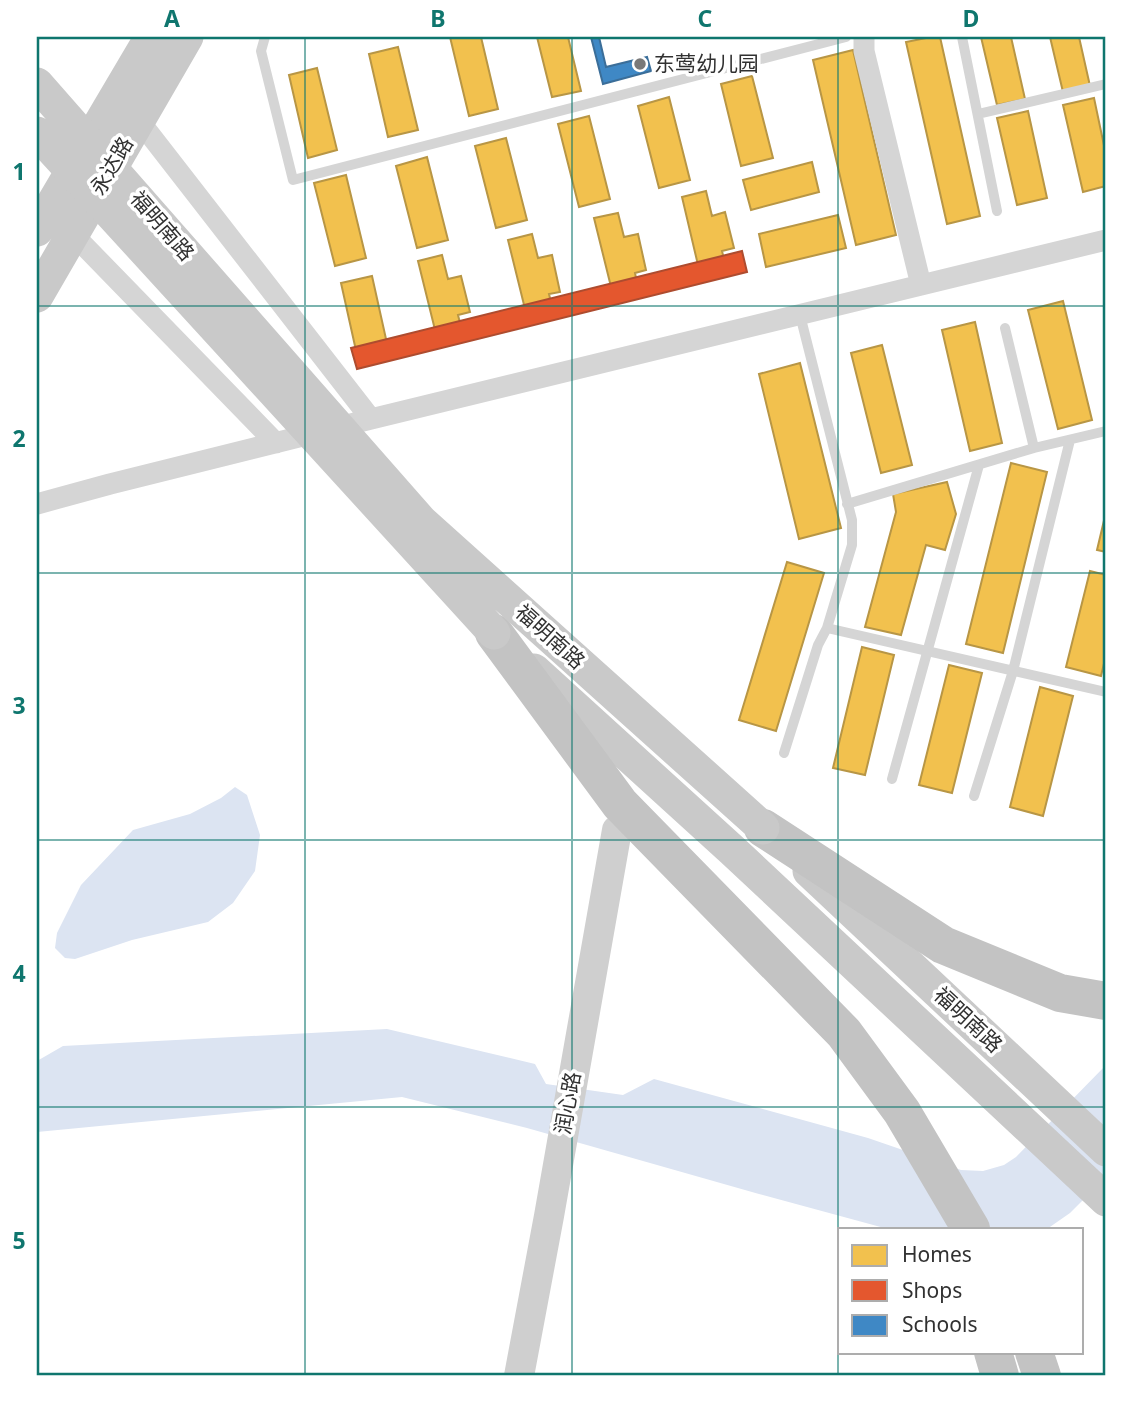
<svg xmlns="http://www.w3.org/2000/svg" width="1143" height="1413" viewBox="0 0 1143 1413" font-family="'Noto Sans','Noto Sans SC',sans-serif">
	<style>
		.water { fill: #dce4f2 }
		.homes { fill: #f2c14e; stroke: #b89645; stroke-width: 2 }
		.shops { fill: #e4572e; stroke: #ae4c2f; stroke-width: 2 }
		.schools { fill: #3f88c5; stroke: #3b6e99; stroke-width: 2 }
		.lines { fill: none; stroke-linecap: round; stroke-linejoin: round }
		.lane { stroke: #d5d5d5; stroke-width: 10 }
		.street { stroke: #d5d5d5; stroke-width: 21 }
		.secondary { stroke: #cfcfcf; stroke-width: 30 }
		.primary { stroke: #c9c9c9; stroke-width: 33 }
		.highway { stroke: #c3c3c3; stroke-width: 38 }
		.primary-bridge { stroke: #c9c9c9; stroke-width: 33 }
		.grid { fill: none; stroke: #0f766e; stroke-width: 2; stroke-opacity: 0.55 }
		.poi-dot { fill: #797979; stroke: #fff; stroke-width: 2.5 }
		.labels { text-anchor: middle; stroke-width: 7; stroke-linejoin: round; paint-order: stroke }
		.poi-label { font-size: 21px; fill: #313131; stroke: #fff; text-anchor: start }
		.street-label { font-size: 21px; fill: #313131; stroke: #fff }
		.neatline { fill: none; stroke: #0f766e; stroke-width: 2.5 }
		.grid-label { font-size: 23px; text-anchor: middle; font-weight: bold; fill: #0f766e }
	</style>
	<rect width="100%" height="100%" fill="#fff"/>
	<path class="water" d="M235,787l12,8 13,40 -5,36 -22,32 -25,19 -76,18 -57,19 -10,-1 -10,-10 2,-15 24,-48 52,-55 57,-16 31,-16z
		M387,1029l148,35 11,20 77,11 31,-16 214,59 93,32 22,1 21,-6 12,-8 90,-92v112l-36,36 -23,16h-159l-129,-35 -232,-66 -125,-31 -365,35v-71l26,-15z"/>
	<path class="homes" d="M450,37h31l17,72 -29,7z
		M537,37h31l13,54 -29,6z
		M931,37h9l40,179 -33,8 -41,-182z
		M981,37h30l14,62 -28,6z
		M1050,37h29l11,49 -27,6z
		M398,47l20,83 -30,7 -19,-83z
		M853,50l43,185 -40,10 -43,-185z
		M317,68l20,82 -29,8 -19,-83z
		M752,76l21,82 -32,8 -20,-82z
		M669,97l21,83 -31,8 -21,-82z
		M1094,98l12,57v31l-23,6 -20,-87z
		M1028,111l19,87 -30,7 -20,-87z
		M589,116l21,83 -31,8 -21,-83z
		M506,138l21,82 -31,8 -21,-82z
		M427,157l21,83 -31,8 -21,-82z
		M812,162l7,30 -68,18 -8,-30z
		M346,175l20,83 -31,8 -21,-83z
		M706,191l6,25 13,-4 9,36 -12,3 6,25 -26,6 -20,-85z
		M618,213l6,24 14,-3 8,36 -11,3 5,24 -25,6 -21,-85z
		M838,215l8,33 -80,19 -7,-33z
		M532,234l6,24 14,-3 8,37 -11,2 6,25 -26,6 -21,-85z
		M442,255l6,24 13,-3 9,36 -12,3 6,24 -25,7 -21,-85z
		M372,276l18,81 -31,7 -18,-81z
		M1063,301l29,119 -34,9 -30,-119z
		M975,322l27,121 -32,8 -28,-121z
		M882,345l30,120 -31,8 -30,-120z
		M800,363l41,165 -42,11 -40,-165z
		M1011,463l36,9 -44,181 -37,-9z
		M947,482l9,32 -11,36 -19,-5 -25,90 -36,-8 31,-115 -3,-18z
		M1106,512v40l-9,-2z
		M787,562l37,11 -48,158 -37,-11z
		M1090,571l16,4v80l-5,21 -35,-9z
		M862,647l32,8 -29,120 -32,-7z
		M949,665l33,8 -30,120 -33,-8z
		M1040,687l33,9 -30,120 -33,-9z"/>
	<path class="shops" d="M742,251l5,21 -390,97 -6,-21z"/>
	<path class="schools" d="M591,37h8l7,30 41,-10 4,14 -48,13z"/>
	<g class="lines">
		<path class="lane" d="M265,37l-4,14 32,129 553,-143
			M962,37l35,174
			M978,114l128,-30
			M1005,328l29,120
			M847,504l187,-56 72,-17
			M827,628l279,64
			M784,753l34,-108 9,-17 25,-83v-25l-52,-205
			M892,779l87,-314
			M974,796l39,-125 57,-231"/>
		<path class="street" d="M864,37v14l57,234
			M134,114l237,305
			M65,226l211,217
			M37,504l73,-20 261,-65 735,-179"/>
		<path class="secondary" d="M519,1376l30,-160 68,-386"/>
		<path class="primary" d="M37,230l114,-193
			M37,296l150,-259
			M534,670l198,180 374,350
			M809,871l297,279"/>
		<path class="highway" d="M494,633l126,171 224,229 58,79 69,117
			M763,828l180,117 117,48 46,8
			M993,1352l7,24
			M1034,1352l8,24"/>
		<path class="primary-bridge" d="M37,84l384,437 342,307
			M37,133l457,500"/>
	</g>
	<path class="grid" d="M305,37v1339M572,37v1339M838,37v1339M37,306h1069M37,573h1069M37,840h1069M37,1107h1069"/>
	<circle class="poi-dot" cx="640" cy="64" r="7"/>
	<g class="labels">
		<g class="poi-label">
			<text x="654" y="71">东莺幼儿园</text>
		</g>
		<g class="street-label">
			<text transform="translate(112 166) rotate(-60)" y="7">永达路</text>
			<text transform="translate(162 226) rotate(49)" y="7">福明南路</text>
			<text transform="translate(550 637) rotate(42)" y="7">福明南路</text>
			<text transform="translate(968 1020) rotate(43)" y="7">福明南路</text>
			<text transform="translate(568 1103) rotate(-80)" y="7">润心路</text>
		</g>
	</g>
	<rect width="1143" height="1413" fill="none" stroke="#ffffff" stroke-width="77"/>
	<rect x="838" y="1228" width="245" height="126" fill="#ffffff" stroke="#adadad" stroke-width="2"/>
	<rect x="852" y="1245" width="35" height="21" fill="#f2c14e" stroke="#adadad" stroke-width="2"/>
	<text x="902" y="1262" font-size="21" fill="#313131">Homes</text>
	<rect x="852" y="1280" width="35" height="21" fill="#e4572e" stroke="#adadad" stroke-width="2"/>
	<text x="902" y="1298" font-size="21" fill="#313131">Shops</text>
	<rect x="852" y="1315" width="35" height="21" fill="#3f88c5" stroke="#adadad" stroke-width="2"/>
	<text x="902" y="1332" font-size="21" fill="#313131">Schools</text>
	<rect x="38" y="38" width="1066" height="1336" class="neatline"/>
	<g class="grid-label">
		<text x="172" y="27">A</text>
		<text x="438" y="27">B</text>
		<text x="705" y="27">C</text>
		<text x="971" y="27">D</text>
		<text x="19" y="180">1</text>
		<text x="19" y="447">2</text>
		<text x="19" y="714">3</text>
		<text x="19" y="982">4</text>
		<text x="19" y="1249">5</text>
	</g>
</svg>
